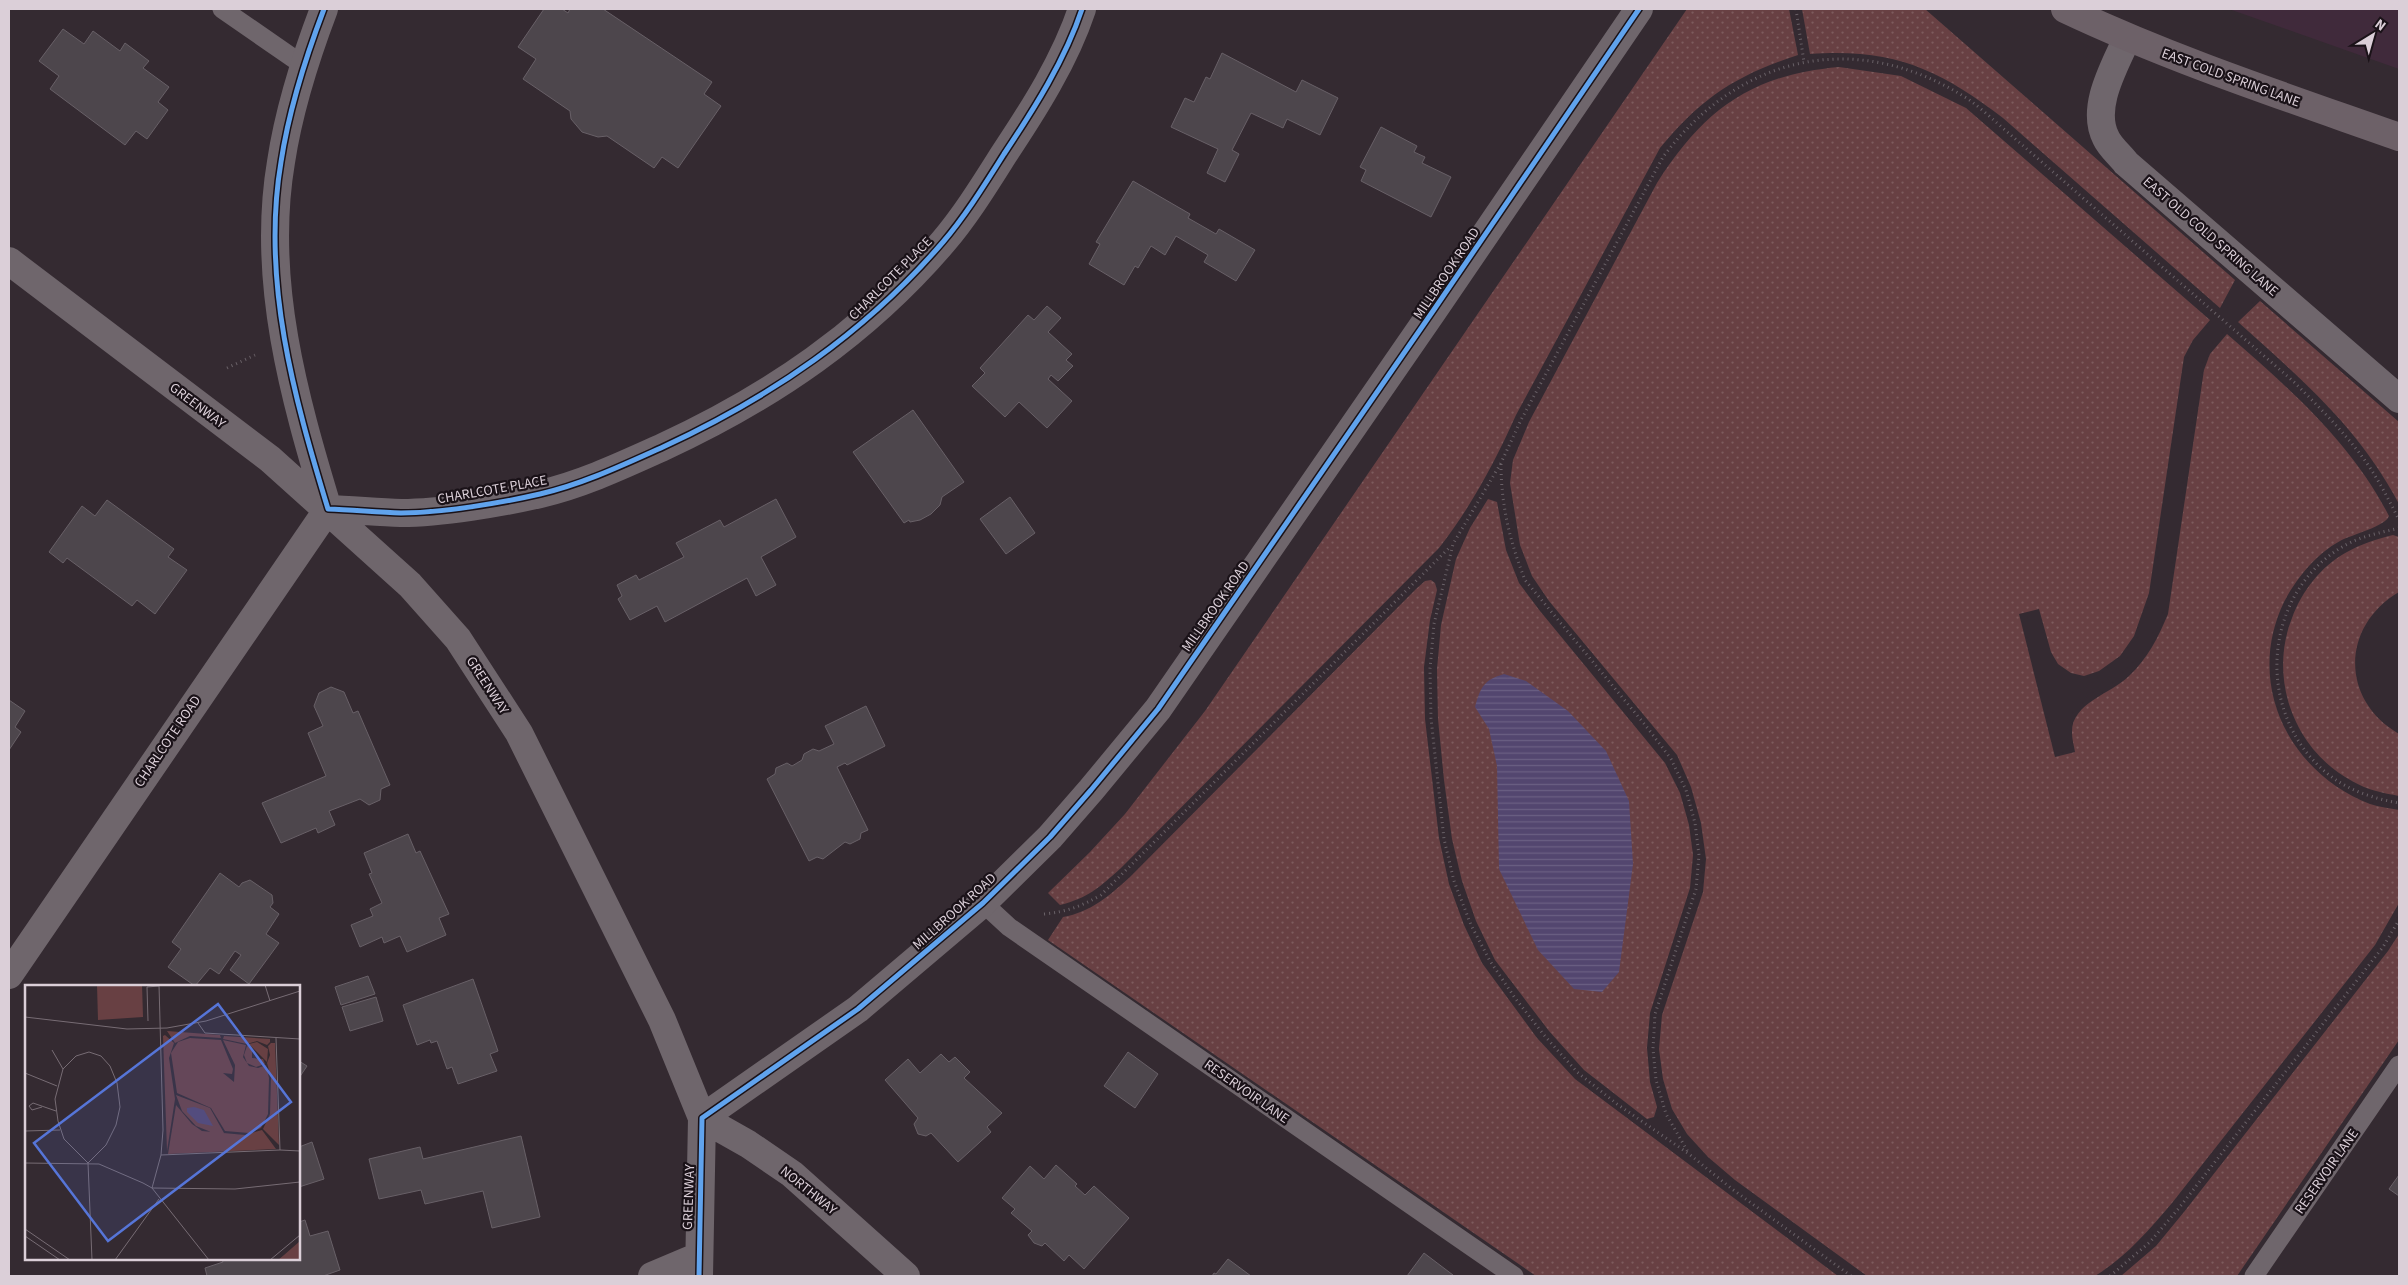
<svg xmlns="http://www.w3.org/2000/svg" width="2408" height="1285" viewBox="0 0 2408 1285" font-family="'Source Sans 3',sans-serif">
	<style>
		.built { fill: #402a3b }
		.grass { fill: url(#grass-dots) }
		.water { fill: url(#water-rules) }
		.building { fill: #4d464c; stroke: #686067 }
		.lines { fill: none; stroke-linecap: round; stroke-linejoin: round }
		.path { stroke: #696167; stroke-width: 3; stroke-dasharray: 1 4; stroke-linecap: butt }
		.lane { stroke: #6f666c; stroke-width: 19 }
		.street { stroke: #6f666c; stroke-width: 28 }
		.primary { stroke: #6d6168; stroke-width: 28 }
		.cycleway-casing { stroke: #1a1218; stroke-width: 8 }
		.cycleway { stroke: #60a3ed; stroke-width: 5 }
		.labels { text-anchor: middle; stroke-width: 4.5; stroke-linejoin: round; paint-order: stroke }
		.street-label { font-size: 14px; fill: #dbcfd8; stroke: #1a1218 }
		.inset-road { fill: none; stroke: #776c74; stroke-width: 1 }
		.view { fill: #5675d8; fill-opacity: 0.15; stroke: #5675d8; stroke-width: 2.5 }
		.inset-edge { fill: none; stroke: #dbcfd8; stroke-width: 2.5 }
	</style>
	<defs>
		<pattern id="grass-dots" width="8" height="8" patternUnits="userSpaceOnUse" patternTransform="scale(1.25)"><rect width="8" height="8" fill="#684043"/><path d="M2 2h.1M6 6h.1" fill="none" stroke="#7d5b5d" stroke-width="1.8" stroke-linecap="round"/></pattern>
		<pattern id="water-rules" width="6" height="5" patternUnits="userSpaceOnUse" patternTransform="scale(1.25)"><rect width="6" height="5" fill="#53466f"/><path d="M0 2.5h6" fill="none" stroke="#6b6083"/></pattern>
	</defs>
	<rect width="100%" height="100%" fill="#342a31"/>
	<path class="built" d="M2229,9h170v60z"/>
	<path class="grass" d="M1687,9h102l9,46c-62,20 -97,43 -138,93l-144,267c-21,47 -45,92 -77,133l-318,320c-21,19 -33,30 -61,37l-12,-12 42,-41 35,-38 80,-103z
		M1802,9h123l310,271 -15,28 -217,-190c-64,-49 -110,-70 -193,-64z
		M1839,67l62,9 65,32 244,212 -17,20 -9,17 -35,236 -15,43 -14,20 -21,15 -15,5 -13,-3 -13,-9 -7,-12 -12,-43 -20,5 36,143 20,-5c-1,-6 -3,-13 -3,-19 -1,-30 39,-39 57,-57 19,-18 29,-38 39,-62l36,-244 6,-16 17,-20c62,54 124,108 162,182 -3,10 -38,19 -49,25 -24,13 -44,38 -56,61 -39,81 4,170 86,202 9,3 20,4 29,6v93l-24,42 -203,258c-24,28 -46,54 -77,73h-228l-132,-96 -27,-23 -21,-23 -15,-25 -9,-30 -4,-30 3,-34 41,-123 3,-33 -5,-36 -10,-36 -14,-32 -128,-154 -17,-25 -12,-31 -10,-62 3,-23 16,-38 128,-239c47,-73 93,-108 182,-116z
		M2260,301l139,121v82c-40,-77 -98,-125 -161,-182z
		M1488,499l9,3 9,48 13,33 21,28 125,152 15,30 9,32 4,30 -3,33 -40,125 -3,35 3,34 7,25 -3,10 -7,2 -63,-49 -35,-39 -54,-71 -19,-39 -14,-40 -10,-42 -8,-59 -6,-61 -1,-50 4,-44 15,-66 14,-31z
		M2393,535l6,2v55c-58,34 -59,108 0,142v62c-16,-3 -32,-6 -47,-15 -58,-31 -84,-102 -60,-163 10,-27 29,-52 55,-66 14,-8 30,-13 46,-17z
		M1431,580l4,3 2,7 -7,30 -6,47 1,52 14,119 10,46 15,41 18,38 55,75 38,41 263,197h-302l-488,-336 15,-23c28,-5 46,-21 67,-40l286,-288 9,-8z
		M2399,934v106l-162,236h-116l35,-30 28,-34 204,-261z"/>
	<path class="water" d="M1504,674l22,7 42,30 38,40 23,50 4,63 -14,108 -17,20 -28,-3 -36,-39 -39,-81 -2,-103 -8,-37 -14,-22c6,-21 9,-27 29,-33z"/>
	<path class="building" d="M544,9h18l6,4 2,-4h33l109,73 -8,12 17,12 -43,62 -16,-11 -8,11 -47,-32 -9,1 -16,-5 -11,-13 -1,-8 -47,-32 13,-20 -18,-12z
		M63,29l21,15 9,-13 27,20 5,-8 24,18 -6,7 26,19 -11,15 10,8 -21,29 -11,-8 -11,14 -75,-56 9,-13 -20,-15z
		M1222,53l74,39 6,-12 36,18 -18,37 -33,-16 -4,9 -32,-15 -19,37 7,4 -14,28 -18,-9 11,-24 -47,-22 14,-29 9,4 12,-25 4,2z
		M1381,127l36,19 -3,6 11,5 -3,6 29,14 -20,40 -70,-36 5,-11 -6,-3z
		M1133,181l57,33 -2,4 28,16 3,-5 36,21 -19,31 -32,-19 4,-7 -32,-19 -11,19 -14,-9 -13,22 -3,-2 -11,19 -35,-21 11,-20 -4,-2z
		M1047,306l14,12 -13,14 24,22 -6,6 7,6 -15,15 -7,-6 -3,4 24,22 -25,27 -28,-26 -14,15 -33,-31 13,-13 -5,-5 48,-53 6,5z
		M913,410l51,72 -22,15 -2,8 -9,9 -11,6 -10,2 -1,-2 -5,3 -51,-71z
		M1010,497l25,36 -29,21 -26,-35z
		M776,499l20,38 -35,20 15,28 -20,11 -9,-18 -82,44 -8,-16 -27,14 -12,-21 4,-3 -5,-11 19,-10 3,5 45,-23 -8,-14 44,-23 4,7z
		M107,500l67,49 -6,8 19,13 -32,44 -18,-14 -5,6 -65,-48 -4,5 -14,-11 33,-46 13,10z
		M331,687l13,5 9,21 5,-2 32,74 -9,4 -1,11 -11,5 -9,-6 -31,12 6,14 -17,8 -2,-5 -35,15 -19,-40 64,-27 -18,-43 15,-7 -9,-20 5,-13z
		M9,700l16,11 -10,16 6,5 -12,18z
		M866,706l19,40 -38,19 -2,-2 -8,4 31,63 -7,3 -1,6 -10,5 -5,-2 -22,17 -6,-2 -8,4 -42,-82 8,-5 1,-6 11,-5 5,3 10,-6 2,-6 9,-5 6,2 15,-7 -9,-18z
		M408,834l8,19 4,-2 29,63 -10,4 7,17 -39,17 -7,-16 -16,7 -2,-6 -22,10 -9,-22 22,-9 -3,-7 12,-6 -13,-29 3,-1 -8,-20z
		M220,873l19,14 3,-4 8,-3 22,15 1,8 -3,4 9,7 -13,20 13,9 -30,41 -19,-14 11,-15 -6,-4 -16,23 -9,-6 -15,18 -27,-19 13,-18 -9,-7z
		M368,976l7,18 -34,11 -6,-18z
		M473,979l25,72 -8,3 7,17 -39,13 -6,-17 -5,2 -10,-28 -6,2 -1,-3 -13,5 -14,-40z
		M376,997l7,24 -33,10 -8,-24z
		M1128,1052l30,22 -23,34 -31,-22z
		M941,1054l8,8 6,-5 15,15 -6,6 38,35 -15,14 4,5 -33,30 -27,-29 -5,3 -8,-2 -4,-10 4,-6 -33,-38 23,-21 12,14z
		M299,1061l8,5 -8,12z
		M521,1136l19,81 -48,11 -9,-37 -58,13 -4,-14 -42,9 -10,-40 51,-12 3,12z
		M312,1142l12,37 -25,8v-40z
		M1056,1165l21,19 -2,2 10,9 9,-9 35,32 -45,51 -15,-14 -5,6 -19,-18 -3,3 -8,-3 -6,-8 4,-4 -21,-18 4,-4 -13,-11 28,-32 14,13z
		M2399,1175v21l-10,-7z
		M305,1220l5,16 18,-5 12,39 -17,6h-116l-2,-8 18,-6 -1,-3h77v-37z
		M1424,1253l29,22 -1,1h-45z
		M1228,1259l23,17h-39l2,-3 2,1z"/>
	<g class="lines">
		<path class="path" d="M1796,9l8,53
			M227,368l28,-13
			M1501,464c0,41 9,78 24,116l121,146 25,33 15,31 9,33 4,32 -3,34 -41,125 -2,35 3,31 10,34 22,38
			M2399,528c-19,5 -39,8 -57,19 -78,47 -87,160 -21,221 22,21 50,30 78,35
			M1044,914c22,-2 38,-8 57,-19l350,-349
			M1851,1276l-119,-87 -43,-35 -72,-50 -40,-32 -33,-37 -29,-37 -25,-37 -19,-36 -17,-44 -10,-42 -13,-121 -1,-49 4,-45 19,-80 48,-81 20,-43 142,-263c77,-103 194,-129 305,-58 10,7 20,16 29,24l297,259c22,22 44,44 63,68 17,21 30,46 42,70
			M2110,1276l40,-34 29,-34 204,-261 16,-27"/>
		<path class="lane" d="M222,9l81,56
			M983,903l26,24 505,349
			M2254,1276l145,-211"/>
		<path class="street" d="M324,9c-19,50 -35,100 -43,153 -20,118 13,235 47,347 24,1 49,3 73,4 40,0 100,-10 139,-19 43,-10 83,-29 123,-47 108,-50 202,-114 280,-205 23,-27 42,-58 61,-88 30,-45 61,-94 78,-145
			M2127,38c-12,28 -37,69 -21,100 4,9 14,17 20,25l273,236
			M9,261l261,198 140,126 48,54 61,94 143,287 40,98 -3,158
			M9,975l319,-466
			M702,1118l156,-109 125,-106 67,-66 41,-47 67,-81 275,-398 206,-302
			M702,1118l46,26 44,30 114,102
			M652,1276l45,-19"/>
		<path class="primary" d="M2065,9c108,51 221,88 334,128"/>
		<defs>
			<path id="cycleway" d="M324,9c-19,50 -35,100 -43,153 -20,118 13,235 47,347 24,1 49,3 73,4 40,0 100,-10 139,-19 43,-10 83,-29 123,-47 108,-50 202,-114 280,-205 23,-27 42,-58 61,-88 30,-45 61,-94 78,-145
				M699,1276l3,-158 156,-109 125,-106 67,-66 41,-47 67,-81 275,-398 206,-302"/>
		</defs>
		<use href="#cycleway" class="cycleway-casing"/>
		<use href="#cycleway" class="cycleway"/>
	</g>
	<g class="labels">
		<g class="street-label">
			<text transform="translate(2231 77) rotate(20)" y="5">EAST COLD SPRING LANE</text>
			<text transform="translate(2211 236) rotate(41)" y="5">EAST OLD COLD SPRING LANE</text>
			<text transform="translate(1446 273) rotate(-56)" y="5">MILLBROOK ROAD</text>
			<text transform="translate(890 278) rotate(-45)" y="5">CHARLCOTE PLACE</text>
			<text transform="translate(198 405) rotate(37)" y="5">GREENWAY</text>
			<text transform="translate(492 489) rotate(-10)" y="5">CHARLCOTE PLACE</text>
			<text transform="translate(1215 606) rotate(-55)" y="5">MILLBROOK ROAD</text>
			<text transform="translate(488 685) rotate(57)" y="5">GREENWAY</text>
			<text transform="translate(167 741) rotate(-56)" y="5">CHARLCOTE ROAD</text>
			<text transform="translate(954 911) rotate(-42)" y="5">MILLBROOK ROAD</text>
			<text transform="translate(1247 1091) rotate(35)" y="5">RESERVOIR LANE</text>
			<text transform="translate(2326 1171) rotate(-55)" y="5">RESERVOIR LANE</text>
			<text transform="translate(809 1190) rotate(39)" y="5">NORTHWAY</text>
			<text transform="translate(688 1197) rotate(-88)" y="5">GREENWAY</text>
		</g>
	</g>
	<g transform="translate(25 985)">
		<rect width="275" height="275" fill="#342a31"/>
		<path d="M142,46l53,4 1,3 -31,-2 -15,7zM140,50l9,8 -5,15 6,41 -8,52 -4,-115zM199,51l46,3v3l-3,3 -10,-4 -10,3 -24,-5zM165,53l31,2 12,29 -1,5 -9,-1 11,9 1,-17 -12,-25 23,5 -3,12 6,9 9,2 8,-3 3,13 -1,36 -7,14 -12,5 -24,-2 -14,-23 -34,-15 -6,-40 7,-11zM232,57l11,7 -1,13 -18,-18zM246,58h4l4,102 -16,-16 7,-15 1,-36 -4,-15 3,-8 -2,-9zM222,61l5,2v10l11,1 2,5 -9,3 -9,-4 -3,-8zM151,110l34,13 14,25 -13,-1 -15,-6 -14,-15zM151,120l16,19 10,7 43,4 17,-5 14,19 -108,5z" fill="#684043"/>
		<path d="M275,256v19h-22l6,-5z" fill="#684043"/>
		<path d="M72,0h45l1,32 -45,3z" fill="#684043"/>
		<path d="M169,122l10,3 9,16 -15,-3 -11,-11v-4z" fill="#53466f"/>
		<path class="inset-road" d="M240,0l5,16M0,32l102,12 40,-1 39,-7 94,-30M123,36l-1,-34 12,-1M173,38l7,10 95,6M27,65l11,19M64,67l12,4 9,10 7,17 3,24 -4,18 -10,20 -18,18 -24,-24 -6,-18 -3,-22 8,-30 13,-13zM0,88l32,13M17,122l-10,3 -3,-4 4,-3 23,8M0,146l35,-1M255,165l20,1M136,170l119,-5 -4,-112M0,178l74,1 44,19 9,5 57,72M63,178l4,97M127,203l9,-33 2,-25 -4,-145M127,203l83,1 65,-7M0,244l45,31M0,251l35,24M90,275l44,-61M245,275l30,-25"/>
		<path class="view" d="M193,19l73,98 -183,139 -74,-98z"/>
		<rect width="275" height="275" class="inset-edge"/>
	</g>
	<rect width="2408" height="1285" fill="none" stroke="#dbcfd8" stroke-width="20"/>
	<g transform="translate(2373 35) rotate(37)" stroke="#1a1218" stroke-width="4" paint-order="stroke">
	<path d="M0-4L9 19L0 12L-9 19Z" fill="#dbcfd8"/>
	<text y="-8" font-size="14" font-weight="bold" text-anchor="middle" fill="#dbcfd8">N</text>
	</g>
</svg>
